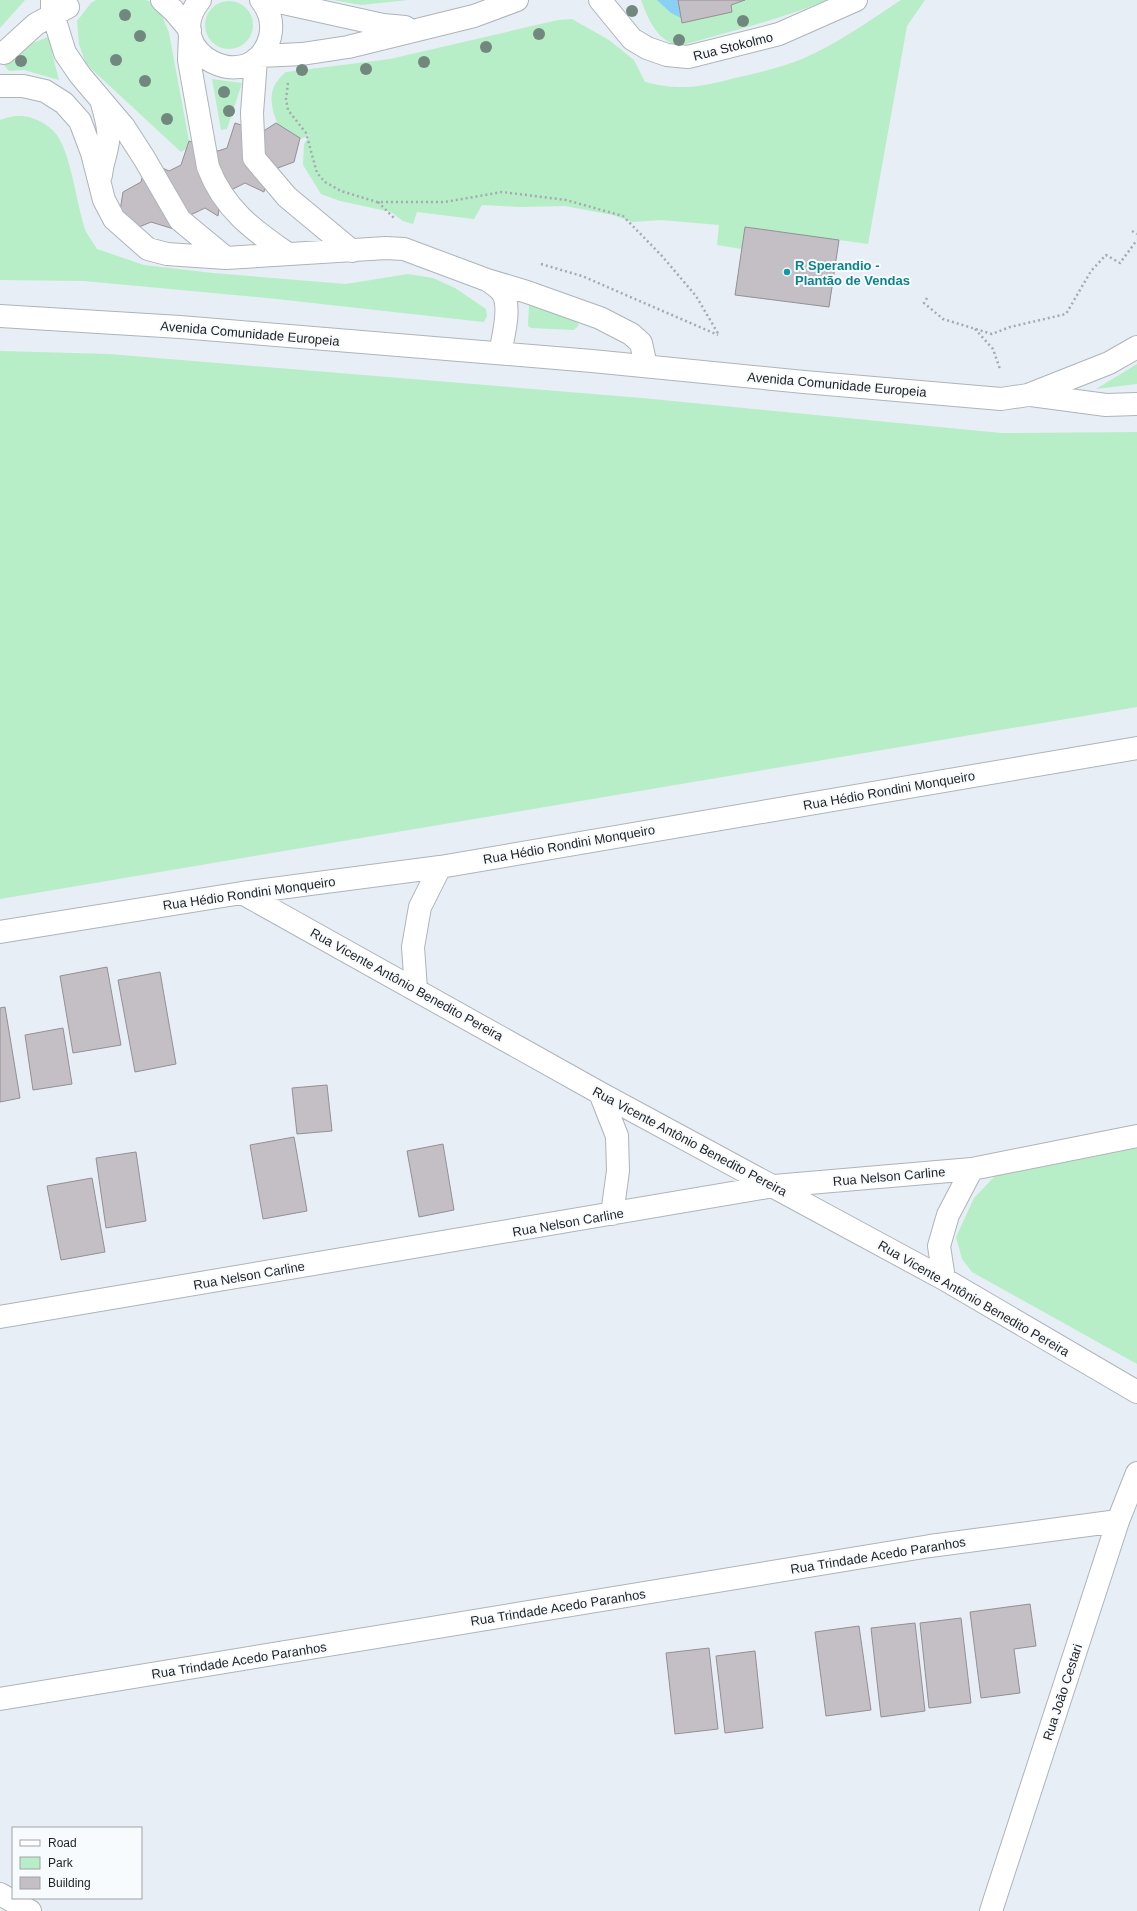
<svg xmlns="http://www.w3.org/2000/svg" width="1137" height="1911" viewBox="0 0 1137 1911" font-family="Helvetica,sans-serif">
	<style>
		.green { fill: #b7eec7 }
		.water { fill: #89d0f4 }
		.building { fill: #c4bec5; stroke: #958f96 }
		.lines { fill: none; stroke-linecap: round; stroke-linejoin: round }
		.minor-casing { stroke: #adb4ba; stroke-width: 24 }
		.tertiary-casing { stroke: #adb4ba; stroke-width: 24 }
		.path { stroke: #a4aaaf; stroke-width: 2.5; stroke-dasharray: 2 3; stroke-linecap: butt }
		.minor { stroke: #fff; stroke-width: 22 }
		.tertiary { stroke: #fff; stroke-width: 22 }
		.tree { fill: #72887f }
		.culture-dot { fill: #0f9aa8; stroke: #f8fbfe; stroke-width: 1.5 }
		.labels { text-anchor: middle; stroke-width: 4; stroke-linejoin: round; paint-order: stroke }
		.street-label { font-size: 13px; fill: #1e2023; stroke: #f8fbfe }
		.culture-label { font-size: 13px; font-weight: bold; fill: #0d838f; stroke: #f8fbfe; text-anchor: start }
	</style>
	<rect width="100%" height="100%" fill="#e7eef5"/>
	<path class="green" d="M0,0h25l-25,28z
		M96,0h50l5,2 11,13 7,18 20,108 -3,8 -5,3 -95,-88 -7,-20 -2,-23 14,-18z
		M333,0h75l-47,5z
		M641,0h187c-47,19 -96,31 -145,45 -24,1 -35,-26 -42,-45z
		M901,0h24l-18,26 -39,218 -123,-17 -3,22 -25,-4 2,-20 -58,-5 -29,2 -19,-7 -48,-9 -45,1 -38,-2 -8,14 -57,-7 -4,12 -10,-3 -12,-9 -51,-11 -19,-7 -18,-29 1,-21 6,-9 -224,97 11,17 47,16 69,8 133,11 62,-10 25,4 22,10 31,21 1,7 -3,6 -207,-23 -193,-18 -84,-1v-160c6,-2 12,-4 18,-4 13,-1 31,8 38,18 15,18 21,74 30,98l201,-88c-11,-24 -28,-51 -1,-72l104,-13 168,-39 14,-1 37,21 25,20 11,22c35,9 56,5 90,-4 22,-5 45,-10 67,-19 35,-15 67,-38 99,-59z
		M205 25a24 24 0 1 1 48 0a24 24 0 1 1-48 0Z
		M52,35v18l7,27 -35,-10 -15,1 -5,-6 20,-18z
		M212,79l30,4 -15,46 -6,1z
		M534,304l40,15 5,6 -5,5 -43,-2 -3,-2 1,-21z
		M0,351l109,3 533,44 359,35 136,-1v275l-1137,192z
		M1137,364v20l-41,5z
		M1137,1148v216l-165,-92 -10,-13 -6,-22 18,-39 21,-22z"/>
	<path class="water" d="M657,0h21l3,18 -10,-5z"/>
	<path class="building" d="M678,0h67l-14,5 1,7 -50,11z
		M235,123l27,9 14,-9 24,15 -6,24 -27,10 -3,20 -19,-9 -24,12 -3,21 -13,-8 -25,12 -3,10 -26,-8 -12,5 -20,-10 4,-25 18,-10 6,-21 22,10 12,-6 8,-24 29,10 9,-3z
		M745,227l94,13 -10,67 -94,-12z
		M107,967l14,78 -48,8 -13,-77z
		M160,972l16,92 -41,8 -17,-92z
		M5,1007l15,91 -20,4v-94z
		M63,1028l9,56 -39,6 -8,-55z
		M327,1085l5,46 -35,3 -5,-46z
		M294,1137l13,74 -44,8 -13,-74z
		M443,1144l11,66 -35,7 -12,-66z
		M136,1152l10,69 -40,7 -10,-70z
		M92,1178l13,74 -44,8 -14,-74z
		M1030,1604l6,42 -22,3 6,44 -39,5 -11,-86z
		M961,1618l10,85 -42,5 -9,-85z
		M915,1623l10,88 -44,6 -10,-89z
		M859,1626l12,84 -45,6 -11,-84z
		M709,1648l9,81 -43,5 -9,-81z
		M755,1651l8,77 -38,5 -9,-77z"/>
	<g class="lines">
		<defs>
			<path id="minor" d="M52,0v11l13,42 15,22 44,52 20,31 36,62 46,38
				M162,0l11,10 17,20
				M200,0c-43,53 53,100 70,37 3,-13 0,-26 -9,-37
				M270,0l113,25 22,2
				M600,0l32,39 15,9 20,7 21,2 91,-23 77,-34
				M190,34l-1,26 19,107c16,42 45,63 80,87
				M4,53l32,-29 32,-17
				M260,56l42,-2 46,-7 126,-31 43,-16
				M256,59l-4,54 2,45 33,39 65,54
				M0,86h23l22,5 19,12 16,18 12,32 12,47 10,19 34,30 19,5 59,4 160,-10 18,1 83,31 40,12 73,26 31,16 10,9 5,23
				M101,175c1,-12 6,-23 7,-34 2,-13 -3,-26 -6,-38
				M487,280c5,3 11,7 15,12 10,14 1,45 -2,61
				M242,893l358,200 344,186 193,113
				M0,932l242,-39 198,-26 697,-119
				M416,989l-3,-42 7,-40 20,-40
				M600,1093l17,43 1,35 -6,43
				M944,1279l-5,-33 9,-31 24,-46
				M0,1317l774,-131 198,-17 165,-33
				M0,1699l930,-153 188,-25
				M0,1894l30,17
				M991,1911l127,-390 19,-48"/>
			<path id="tertiary" d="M0,316l180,11 412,34 212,21 197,17 27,-4 81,-32 28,-16
				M1031,395l75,10 31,-1"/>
		</defs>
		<use href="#minor" class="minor-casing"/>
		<use href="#tertiary" class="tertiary-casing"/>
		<path class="path" d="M288,83l-2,16 2,11 18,23 11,40 8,9 16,9 36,11h68l57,-10 64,8 57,16 39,40 34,40 23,39
			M378,202l16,16
			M1132,231l5,3
			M541,264l41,12 136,59
			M927,298l-3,5 19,16 49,15 18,-7 56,-13 25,-43 15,-16 14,8 17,-23
			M975,329l18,20 7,20"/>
		<use href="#minor" class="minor"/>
		<use href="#tertiary" class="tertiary"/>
	</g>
	<g class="tree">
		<circle cx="632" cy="11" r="6"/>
		<circle cx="125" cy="15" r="6"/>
		<circle cx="743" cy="21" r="6"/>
		<circle cx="539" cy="34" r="6"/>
		<circle cx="140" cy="36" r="6"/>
		<circle cx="679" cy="40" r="6"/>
		<circle cx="486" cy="47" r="6"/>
		<circle cx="116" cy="60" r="6"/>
		<circle cx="21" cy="61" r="6"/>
		<circle cx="424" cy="62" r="6"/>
		<circle cx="366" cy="69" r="6"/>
		<circle cx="302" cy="70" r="6"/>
		<circle cx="145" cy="81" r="6"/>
		<circle cx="224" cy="92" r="6"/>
		<circle cx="229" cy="111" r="6"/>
		<circle cx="167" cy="119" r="6"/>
	</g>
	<circle class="culture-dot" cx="787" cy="272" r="4"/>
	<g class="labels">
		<g class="street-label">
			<text transform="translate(733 46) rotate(-14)" y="5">Rua Stokolmo</text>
			<text transform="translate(250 333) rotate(5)" y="5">Avenida Comunidade Europeia</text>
			<text transform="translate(837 384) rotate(5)" y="5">Avenida Comunidade Europeia</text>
			<text transform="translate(889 790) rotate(-10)" y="5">Rua Hédio Rondini Monqueiro</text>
			<text transform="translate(569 844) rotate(-10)" y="5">Rua Hédio Rondini Monqueiro</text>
			<text transform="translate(249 893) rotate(-8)" y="5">Rua Hédio Rondini Monqueiro</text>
			<text transform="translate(407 984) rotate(29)" y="5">Rua Vicente Antônio Benedito Pereira</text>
			<text transform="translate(690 1141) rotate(28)" y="5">Rua Vicente Antônio Benedito Pereira</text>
			<text transform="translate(889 1176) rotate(-5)" y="5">Rua Nelson Carline</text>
			<text transform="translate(568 1222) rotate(-10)" y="5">Rua Nelson Carline</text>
			<text transform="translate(249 1275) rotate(-10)" y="5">Rua Nelson Carline</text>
			<text transform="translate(974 1298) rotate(30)" y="5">Rua Vicente Antônio Benedito Pereira</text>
			<text transform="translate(878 1555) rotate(-9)" y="5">Rua Trindade Acedo Paranhos</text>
			<text transform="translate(558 1607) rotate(-9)" y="5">Rua Trindade Acedo Paranhos</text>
			<text transform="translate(239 1660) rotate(-9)" y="5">Rua Trindade Acedo Paranhos</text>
			<text transform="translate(1062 1692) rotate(-72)" y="5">Rua João Cestari</text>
		</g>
		<g class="culture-label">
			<text x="795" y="270">R Sperandio -<tspan x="795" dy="15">Plantão de Vendas</tspan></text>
		</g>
	</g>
	<rect x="12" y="1827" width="130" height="72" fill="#f8fbfe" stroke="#a1a3a6"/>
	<rect x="20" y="1840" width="20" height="6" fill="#ffffff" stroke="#a1a3a6"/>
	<text x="48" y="1847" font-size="12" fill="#1e2023">Road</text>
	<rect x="20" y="1857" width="20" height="12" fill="#b7eec7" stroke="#a1a3a6"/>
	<text x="48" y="1867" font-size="12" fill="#1e2023">Park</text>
	<rect x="20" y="1877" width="20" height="12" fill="#c4bec5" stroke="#a1a3a6"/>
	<text x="48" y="1887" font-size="12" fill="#1e2023">Building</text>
</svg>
